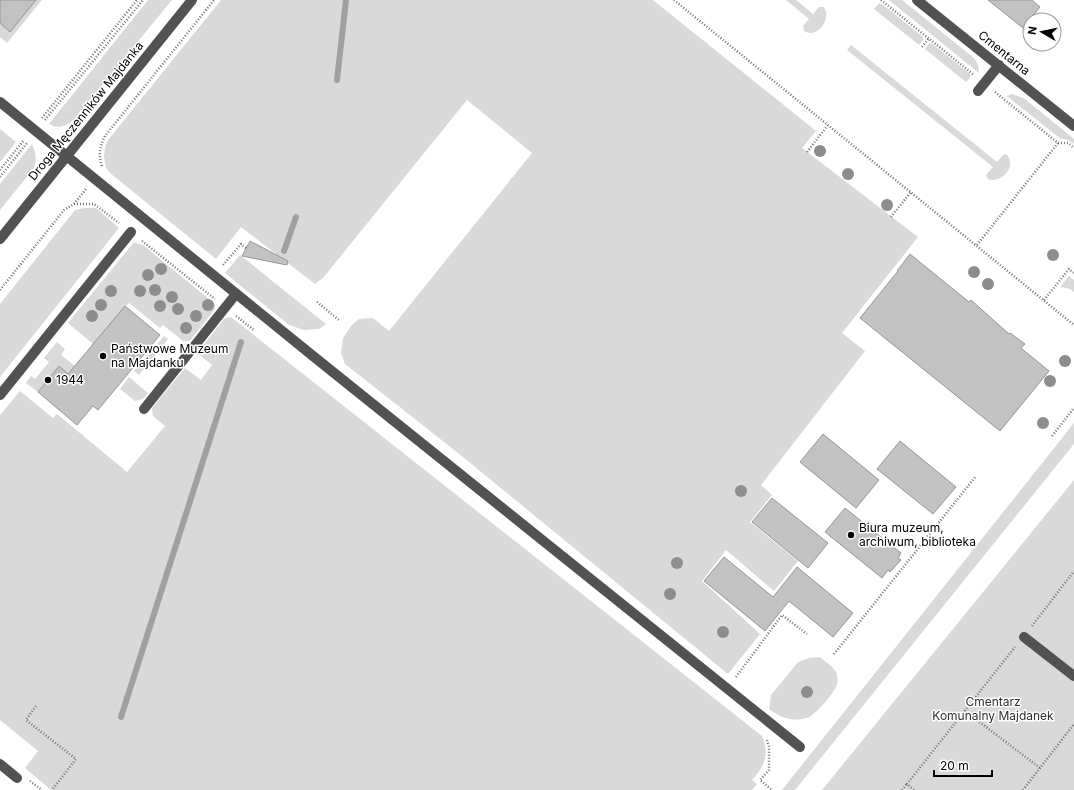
<svg xmlns="http://www.w3.org/2000/svg" width="1074" height="790" viewBox="0 0 1074 790" font-family="Inter,sans-serif">
	<style>
		.green { fill: #d9d9d9 }
		.lines { fill: none; stroke-linecap: round; stroke-linejoin: round }
		.stream { stroke: #a0a0a0; stroke-width: 6 }
		.building { fill: #c2c2c2; stroke: #969696 }
		.path { stroke: #747474; stroke-width: 2.5; stroke-dasharray: 1 2; stroke-linecap: butt }
		.minor { stroke: #525252; stroke-width: 10 }
		.tree { fill: #8d8d8d }
		.poi-dot { fill: #000; stroke: #fff; stroke-width: 1.5 }
		.labels { text-anchor: middle; stroke-width: 3; stroke-linejoin: round; paint-order: stroke }
		.street-label { font-size: 12px; fill: #000; stroke: #fff }
		.poi-label { font-size: 12px; fill: #000; stroke: #fff; text-anchor: start }
		.park-label { font-size: 12px; fill: #303030; stroke: #fff }
	</style>
	<rect width="100%" height="100%" fill="#fff"/>
	<path class="green" d="M0,0h42l-35,43 -7,-6z
		M148,0h24l-97,118c-8,8 -16,12 -26,6z
		M221,0h432l163,131 -14,17 116,89 -76,96 23,18 -104,134 11,10 -22,27 48,39 -24,30 -48,-41 -24,31 58,53 -32,40 -270,-221 -113,-89 -4,-11 2,-15 8,-12 8,-7 14,-1 16,13 143,-178 -65,-53 -144,178 -8,6 -74,-57 -25,32 -106,-86 -4,-5 -2,-12 1,-9 3,-7z
		M786,0h10l17,14 6,-7h5c8,13 -7,32 -20,24l-1,-5 6,-7z
		M889,0h13l72,58 4,6 1,9z
		M879,3l3,1 41,33v3l-4,5 -45,-36z
		M931,43l39,31v4l-4,4 -41,-33 4,-5z
		M851,45l146,117 7,-8 3,1c10,12 -6,29 -19,24l-2,-4 7,-8 -146,-117z
		M1012,94l13,5 49,40v5l-8,-5h-5l-54,-43z
		M0,129l16,13 -16,20z
		M32,144c4,9 5,15 2,24l-34,42v-26z
		M85,208h11l23,20 -119,149v-73l75,-94z
		M134,242l9,3 72,59v5l-25,32h-7l-20,-16 -3,3 -31,-25 -36,41 -25,-21z
		M240,255l86,69 -7,5 -15,1 -15,-5 -64,-52z
		M1069,276l5,4v12l-4,-3 -10,-2z
		M231,317l531,419c8,19 3,29 -10,44l5,4 -5,6h-701l-26,-22 13,-17 -38,-31v-305l20,-24 33,27 4,-4 70,58 38,-46 -12,-10 -1,-8 33,-40 16,12 11,-15 -15,-12 28,-35z
		M164,336l4,3 -29,36 -5,-4z
		M57,342l8,7 -4,6 14,11 -7,8 -9,-7 -21,25 -12,-9 5,-7 4,3 14,-17 -5,-4z
		M129,377l19,16 -5,6 -8,2 -15,-12z
		M1074,423v21l-279,346h-13z
		M1074,480v310h-252z
		M820,657c4,4 13,9 16,15 2,4 2,10 0,15 -3,7 -20,27 -27,30 -14,6 -29,1 -40,-8l2,-14 27,-33 11,-4z"/>
	<g class="lines">
		<path class="stream" d="M337,80l9,-80
			M284,251l12,-34
			M121,717l120,-375"/>
	</g>
	<path class="building" d="M0,0h36l-26,32 -10,-9z
		M988,0h44l8,7 -17,21z
		M250,241l38,20 -1,4 -45,-9z
		M910,254l59,48 2,-2 38,34 1,-1 15,11 -4,4 28,23 -49,60 -140,-113 38,-47h-1z
		M125,306l35,29 -62,75 -5,-4 -16,19 -39,-33 21,-26 9,8z
		M823,434l56,46 -23,28 -56,-46z
		M900,441l56,46 -23,27 -56,-45z
		M772,498l56,45 -20,25 -56,-46z
		M845,508l56,45 -3,5 3,2 -11,12 -2,-2 -6,8 -57,-46z
		M724,557l49,40 24,-30 56,46 -20,24 -44,-36 -24,30 -61,-50z"/>
	<g class="lines">
		<path class="path" d="M674,0l400,325
			M881,0l93,75
			M922,47l7,-9
			M995,92l63,51h10l6,5
			M42,118l95,-118
			M45,120l98,-120
			M807,152l21,-27
			M102,166c-4,-12 -2,-19 3,-30l109,-136
			M0,170l24,-30
			M0,177l27,-34
			M74,204h20l25,19
			M891,217l20,-25
			M142,241l73,58
			M977,245l81,-102
			M223,265l18,-21 5,4
			M0,290l64,-80 10,-6 12,-15
			M1044,300l25,-31 5,4
			M317,302l23,19
			M236,316l18,14
			M1052,436l22,-28
			M1032,626l42,-55
			M834,654l142,-178
			M736,677l46,-62 25,19
			M36,706l-10,14 50,39 -24,31
			M965,711l75,57
			M767,740l2,7v23l-9,10 12,10
			M30,781l12,9
			M902,790l5,-6
			M914,790l-7,-6 108,-137
			M1023,790l51,-66"/>
		<path class="minor" d="M917,0l157,126
			M978,91l21,-26
			M0,102l313,254 487,391
			M0,239l192,-239
			M0,395l131,-163
			M144,409l92,-115
			M1024,637l50,39
			M0,764l17,14"/>
	</g>
	<g class="tree">
		<circle cx="820" cy="151" r="6"/>
		<circle cx="848" cy="174" r="6"/>
		<circle cx="887" cy="205" r="6"/>
		<circle cx="1053" cy="255" r="6"/>
		<circle cx="161" cy="269" r="6"/>
		<circle cx="974" cy="272" r="6"/>
		<circle cx="148" cy="275" r="6"/>
		<circle cx="988" cy="284" r="6"/>
		<circle cx="155" cy="290" r="6"/>
		<circle cx="111" cy="291" r="6"/>
		<circle cx="140" cy="291" r="6"/>
		<circle cx="172" cy="297" r="6"/>
		<circle cx="101" cy="305" r="6"/>
		<circle cx="208" cy="305" r="6"/>
		<circle cx="160" cy="306" r="6"/>
		<circle cx="178" cy="309" r="6"/>
		<circle cx="92" cy="316" r="6"/>
		<circle cx="196" cy="316" r="6"/>
		<circle cx="186" cy="328" r="6"/>
		<circle cx="1065" cy="361" r="6"/>
		<circle cx="1050" cy="381" r="6"/>
		<circle cx="1043" cy="423" r="6"/>
		<circle cx="741" cy="491" r="6"/>
		<circle cx="677" cy="563" r="6"/>
		<circle cx="670" cy="594" r="6"/>
		<circle cx="723" cy="632" r="6"/>
		<circle cx="807" cy="692" r="6"/>
	</g>
	<g class="poi-dot">
		<circle cx="103" cy="356" r="4"/>
		<circle cx="48" cy="380" r="4"/>
		<circle cx="851" cy="535" r="4"/>
	</g>
	<g class="labels">
		<g class="street-label">
			<text transform="translate(1004 53) rotate(39)" y="4">Cmentarna</text>
			<text transform="translate(86 111) rotate(-51)" y="4">Droga Męczenników Majdanka</text>
		</g>
		<g class="poi-label">
			<text x="111" y="353">Państwowe Muzeum<tspan x="111" dy="14">na Majdanku</tspan></text>
			<text x="56" y="384">1944</text>
			<text x="859" y="532">Biura muzeum,<tspan x="859" dy="14">archiwum, biblioteka</tspan></text>
		</g>
		<g class="park-label">
			<text x="993" y="706">Cmentarz<tspan x="993" dy="14">Komunalny Majdanek</tspan></text>
		</g>
	</g>
	<g transform="translate(1042 32) rotate(279)"><circle r="19" fill="#ffffff" stroke="#999999"/>
	<path d="M0-3L7 15L0 10L-7 15Z" fill="#000000"/>
	<text y="-6" font-size="11" font-weight="bold" text-anchor="middle" fill="#000000">N</text>
	</g>
	<path d="M934 770v6h58v-6" fill="none" stroke="#000000" stroke-width="2"/>
	<text x="940" y="770" font-size="12" fill="#000000" stroke="#ffffff" stroke-width="3" paint-order="stroke">20 m</text>
</svg>
